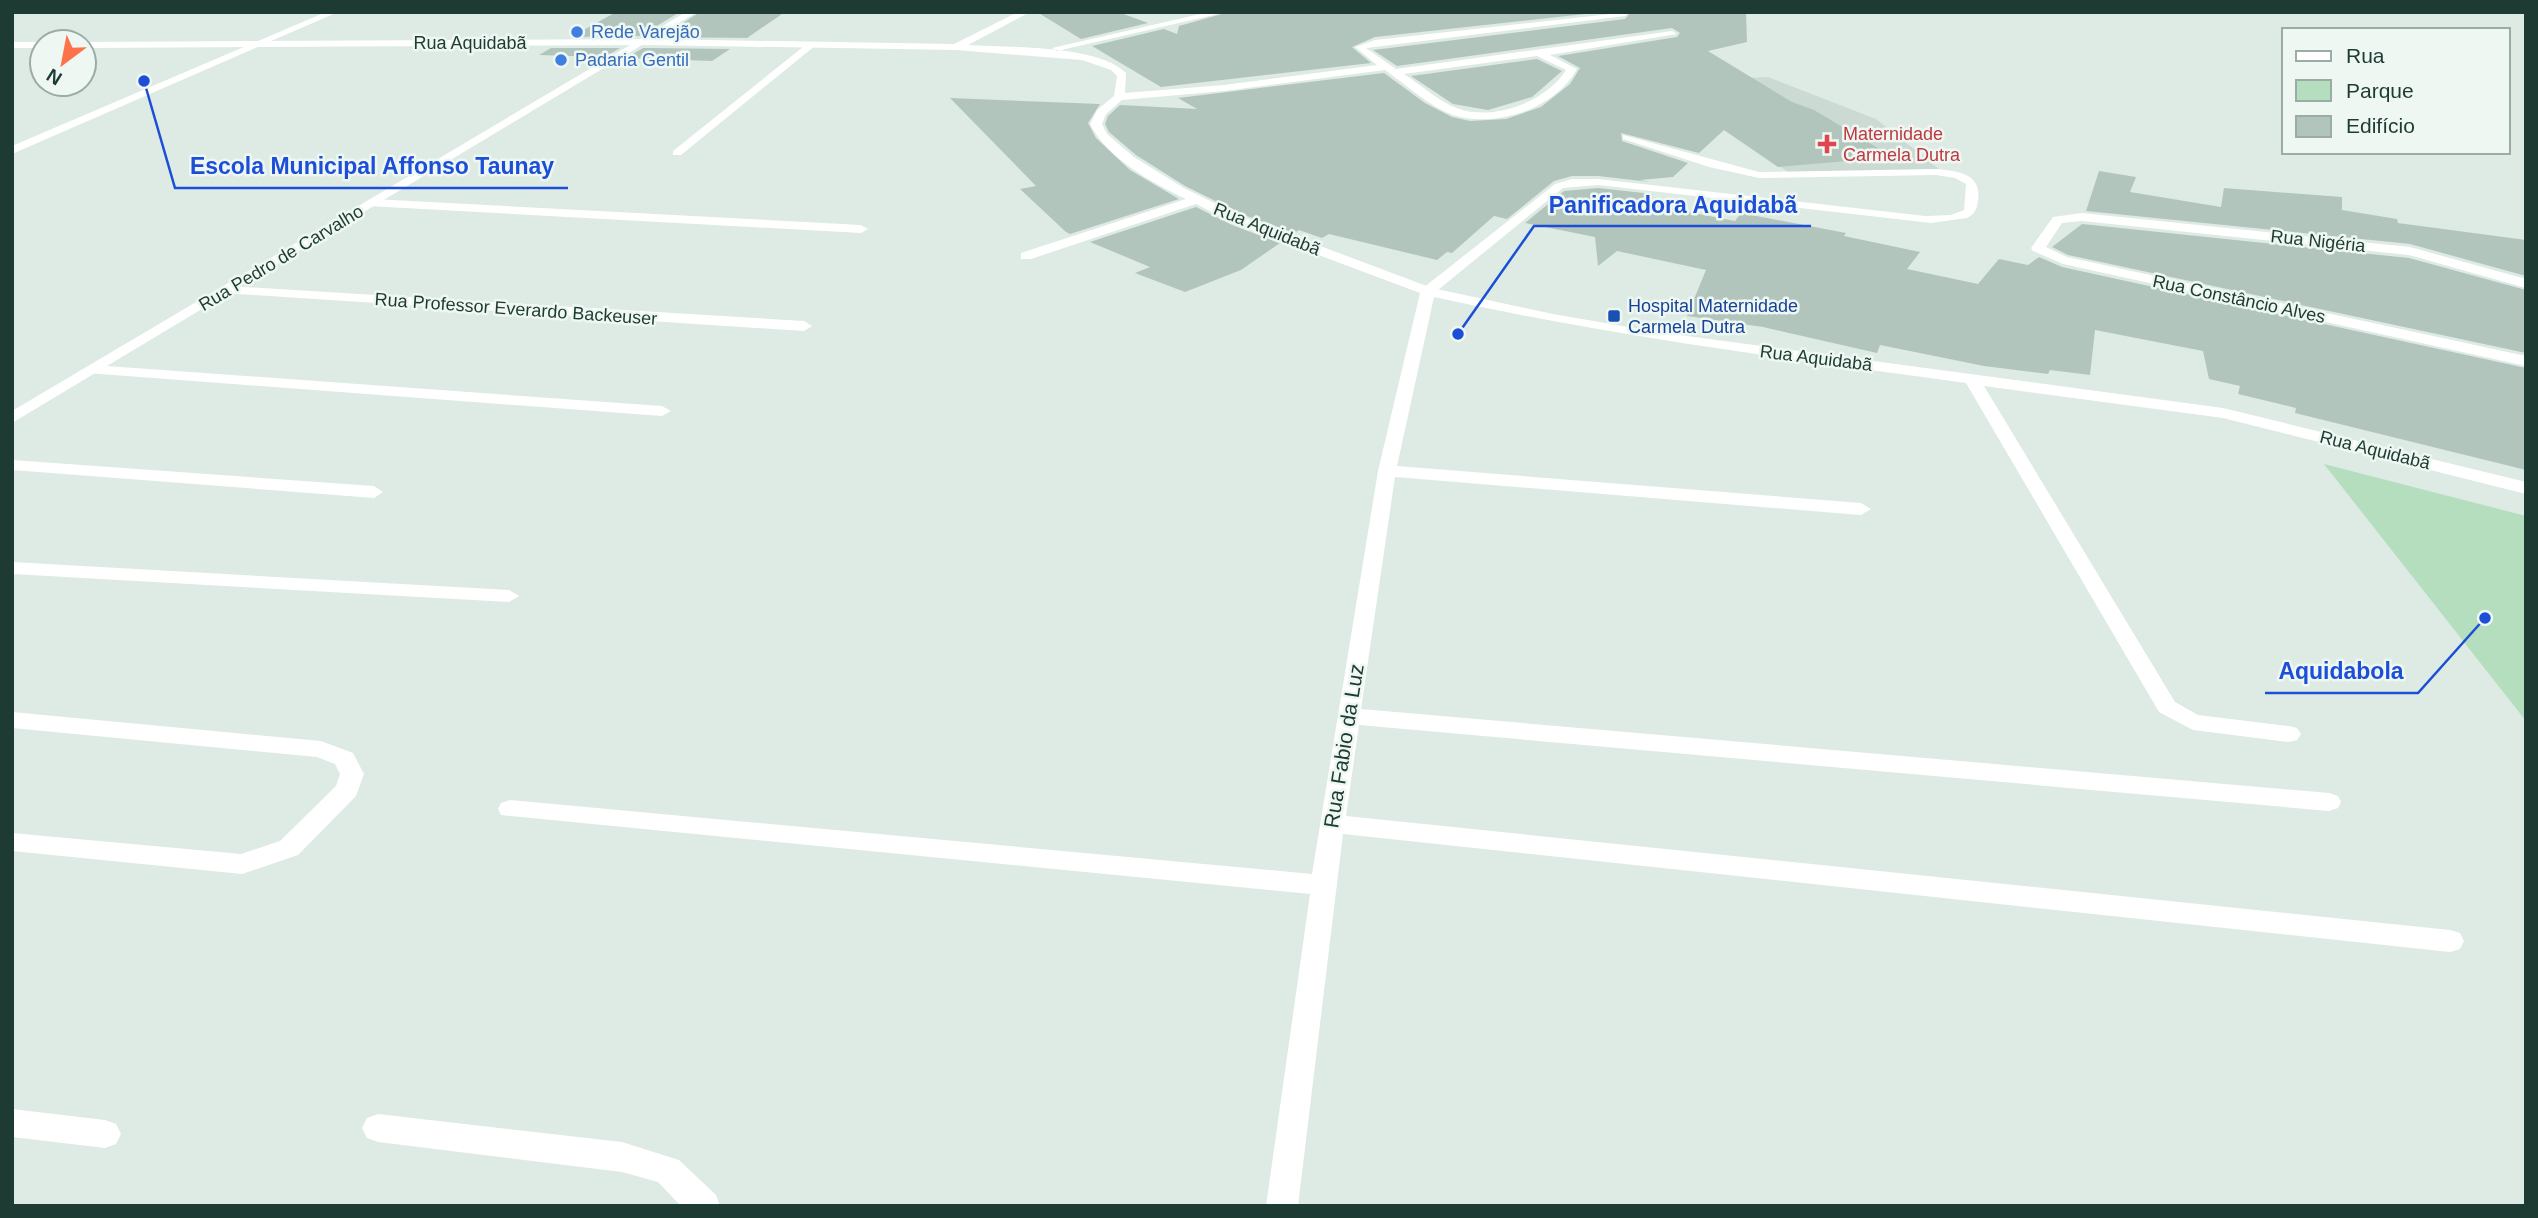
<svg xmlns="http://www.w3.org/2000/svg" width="2538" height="1218" viewBox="0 0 2538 1218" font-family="Arial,sans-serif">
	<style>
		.built { fill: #cbdad3 }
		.green { fill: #b4debe }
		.building { fill: #b2c5bd }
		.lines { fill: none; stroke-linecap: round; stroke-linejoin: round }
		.service { fill: #fff; fill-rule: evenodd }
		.minor { fill: #fff; fill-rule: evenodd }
		.tertiary { fill: #fff; fill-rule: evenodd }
		.shop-dot { fill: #3f7fe0; stroke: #eef7f2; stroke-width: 2.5 }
		.health-dot { fill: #e0444e; stroke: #eef7f2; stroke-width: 2.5 }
		.transit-dot { fill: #1a4fb4; stroke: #eef7f2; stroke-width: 2.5 }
		.labels { text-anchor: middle; stroke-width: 5; stroke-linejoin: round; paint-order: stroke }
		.far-shop-label { font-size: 18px; fill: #366cbe; stroke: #eef7f2; text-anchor: start }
		.far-street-label { font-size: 18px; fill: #1e3b33; stroke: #eef7f2 }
		.far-health-label { font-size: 18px; fill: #be3a42; stroke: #eef7f2; text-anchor: start }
		.far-transit-label { font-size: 18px; fill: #164399; stroke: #eef7f2; text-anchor: start }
		.street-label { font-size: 21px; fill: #1e3b33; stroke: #eef7f2 }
		.leader { fill: none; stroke: #1d4ed8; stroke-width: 2.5 }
		.callout-dot { fill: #1d4ed8; stroke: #eef7f2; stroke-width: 2.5 }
		.callout-label { font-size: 23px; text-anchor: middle; font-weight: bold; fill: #1d4ed8; stroke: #eef7f2; stroke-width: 5; stroke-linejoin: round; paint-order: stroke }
	</style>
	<rect width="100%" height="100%" fill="#ddebe4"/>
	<path class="built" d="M1768,77l108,42 63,50 -146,6 -143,-93z"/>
	<path class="green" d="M2324,464l202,52v205z"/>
	<path class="building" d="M616,12h64l-40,24 -69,1z
		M700,12h85l-38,26 -86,-1z
		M1037,12h81l30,11 -67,16z
		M1229,12h374l-228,25 -23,10 19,16 -210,24 -69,-41 72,-17 13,5 2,-8z
		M1631,12h115l1,30 -39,9 84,51 22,8 79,47 -115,10 -54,-37 -25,23 -78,-20 1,8 66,22 -15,14 -33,3 10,2 -52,-6h-26l-18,5 -47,38 -13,-3 -42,37 -5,-1 -10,8 -108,-26 -7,4 -23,-8 -5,3 -50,-18 -59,-29 -49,-31 -27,-23 -4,-8 3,-8 12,-11 77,4 -19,-11 206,-25 41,30 27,14 18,4 36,-2 35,-12 29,-23 10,-16 -22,-12 119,-19 3,-4 -8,-5 -275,38 -24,-16 252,-31z
		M551,48h69l-15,9 -66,-2z
		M643,48h5l82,1 -18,12 -86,-3z
		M1537,59l25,12 -30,26 -44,13 -35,-6 -42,-28z
		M950,98l150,6 -12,19 8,15 34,32 49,29 -109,35 -4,-2 -46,-43 16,-3z
		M2099,171l37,6 -6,15 91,15 3,-19 118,9v13l55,9 1,4 128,17v36l-116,-32 -324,-33z
		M1598,188l55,6 -10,9 92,18 6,-8 105,20 -2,3 76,16 -13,17 71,15 21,-25 29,6 11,-8 23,10 464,101v102l-231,-57 1,-5 -58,-14 2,-8 -31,-7 -6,-28 -108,-21 -5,45 -40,-5 -2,4 -64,-8 -104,-21 -3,8 -114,-26 -76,-11 19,-46 -89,-19 -19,15 -3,-29 -70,-14 39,-32z
		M1196,207l36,18 48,18 -39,27 -56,22 -50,-19 15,-6 -60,-25z
		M2082,224l327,34 117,32v63l-458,-98 -16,-8z"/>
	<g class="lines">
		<path class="service" d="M808,43l8,2 -135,110h-8v-4z
			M1623,135l136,37 177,-3c21,2 46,4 42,31 -1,9 -3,14 -11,18l-36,5 -333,-38 -35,3 -130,106h-10v-6l132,-104 17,-5h26l327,37 26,-1 13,-5 2,-26 -11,-6 -19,-3 -177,3 -50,-11 -86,-28z"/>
		<path class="minor" d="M1018,12h12l-62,33c40,3 129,-1 158,28l-1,20 99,-8 153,-20 -22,-18 20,-7 254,-28 -4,4 -259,32 30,21 276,-38 5,3 -127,21 27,14c-21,39 -81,60 -124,46 -23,-8 -48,-31 -68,-45l-161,21 -102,9 -16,14 -4,10 5,10 27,23 50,31 59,29 189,71 121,26 104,18 566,76 303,74v12l-303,-76 -239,-32 191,316 23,13 91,11 8,2 4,6 -4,6 -8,2 -96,-12 -34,-18 -193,-329c-179,-24 -356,-47 -532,-86l-37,169 464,37 10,6 -10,6 -466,-38 -34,232 968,84 9,3 3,6 -3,6 -9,3 -970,-86 -13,91 1104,114 10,3 4,8 -4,8 -10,3 -1107,-118 -45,372h-32l44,-312 -809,-79 -3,-6 3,-6 9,-3 802,74 66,-403 42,-178 -187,-70 -37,-19 -165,55h-10v-6l165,-54c-34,-16 -79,-41 -96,-75l7,-14 17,-14 3,-20 -6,-6 -29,-10 -126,-10 -308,-5 -564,3v-6l564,-3 306,5zM1537,56l29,14c-19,31 -71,51 -107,39 -18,-6 -38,-24 -55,-35z
			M1209,12h18l-170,39 -5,-3z
			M12,42h30v6h-30z
			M373,199l488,26 7,4 -7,4 -493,-27v-6z
			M2082,213l328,34 116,32v9l-117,-33 -327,-34 -20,2 -16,24 21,10 459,99v10l-463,-102 -30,-13 -2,-3 22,-31z
			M228,286l576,35 8,5 -8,5 -581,-38 -2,-3z
			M93,365l569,41 9,5 -9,5 -575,-43 -2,-3z
			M12,460l362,26 9,6 -9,6 -362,-28z
			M12,562l497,28 10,6 -10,6 -497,-28z
			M12,712l309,29 32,12 11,21 -8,22 -58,59 -56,19 -230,-23v-18l229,21 39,-13 56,-55 4,-12 -5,-10 -18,-7 -305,-29z
			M12,1109l93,11 11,4 5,10 -5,10 -11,4 -93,-11z
			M378,1114l244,28 57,18 37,35 4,11h-39l-23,-24 -36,-10 -244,-30 -11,-4 -5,-10 5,-10z"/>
		<path class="tertiary" d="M326,12h12l-326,142v-8z
			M686,12h11l-685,411v-12z"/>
	</g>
	<g class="shop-dot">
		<circle cx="577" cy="32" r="7"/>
		<circle cx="561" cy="60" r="7"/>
	</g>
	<path class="health-dot" d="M1823.5 133.5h7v7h7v7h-7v7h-7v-7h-7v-7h7z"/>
	<rect class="transit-dot" x="1607" y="309" width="14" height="14" rx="3.5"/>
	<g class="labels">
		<g class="far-shop-label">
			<text x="591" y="38">Rede Varejão</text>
			<text x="575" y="66">Padaria Gentil</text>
		</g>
		<g class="far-street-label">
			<text x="470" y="49">Rua Aquidabã</text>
			<text transform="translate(1267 229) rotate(22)" y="6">Rua Aquidabã</text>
			<text transform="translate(2318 241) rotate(6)" y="6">Rua Nigéria</text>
			<text transform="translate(281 258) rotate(-31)" y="6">Rua Pedro de Carvalho</text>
			<text transform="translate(2239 299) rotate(12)" y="6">Rua Constâncio Alves</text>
			<text transform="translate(516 309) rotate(4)" y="6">Rua Professor Everardo Backeuser</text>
			<text transform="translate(1816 358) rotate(7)" y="6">Rua Aquidabã</text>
			<text transform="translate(2375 450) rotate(14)" y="6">Rua Aquidabã</text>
		</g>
		<g class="far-health-label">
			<text x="1843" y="140">Maternidade<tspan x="1843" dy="21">Carmela Dutra</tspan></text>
		</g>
		<g class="far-transit-label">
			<text x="1628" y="312">Hospital Maternidade<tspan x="1628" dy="21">Carmela Dutra</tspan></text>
		</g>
		<g class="street-label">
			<text transform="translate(1344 746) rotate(-81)" y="7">Rua Fabio da Luz</text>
		</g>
	</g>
	<path class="leader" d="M144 81L175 188H568M1458 334L1534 226H1811M2485 618L2418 693H2265"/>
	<g class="callout-dot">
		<circle cx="144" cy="81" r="7"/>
		<circle cx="1458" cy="334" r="7"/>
		<circle cx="2485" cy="618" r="7"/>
	</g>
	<g class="callout-label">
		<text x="372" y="174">Escola Municipal Affonso Taunay</text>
		<text x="1673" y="213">Panificadora Aquidabã</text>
		<text x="2341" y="679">Aquidabola</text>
	</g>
	<rect width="2538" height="1218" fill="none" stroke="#1e3b33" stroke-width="28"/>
	<rect x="2282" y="28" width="228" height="126" fill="#eef7f2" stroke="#9baca6" stroke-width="2"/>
	<rect x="2296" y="51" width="35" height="10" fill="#ffffff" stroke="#9baca6" stroke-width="2"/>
	<text x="2346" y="63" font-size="21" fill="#1e3b33">Rua</text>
	<rect x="2296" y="80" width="35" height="21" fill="#b4debe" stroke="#9baca6" stroke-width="2"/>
	<text x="2346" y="98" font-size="21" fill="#1e3b33">Parque</text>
	<rect x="2296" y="116" width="35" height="21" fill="#b2c5bd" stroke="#9baca6" stroke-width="2"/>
	<text x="2346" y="133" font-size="21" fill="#1e3b33">Edifício</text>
	<g transform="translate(63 63) rotate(212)"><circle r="33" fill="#eef7f2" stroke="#9baca6" stroke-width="2"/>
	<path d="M0-5L12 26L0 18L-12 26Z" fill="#fd7249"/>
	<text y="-10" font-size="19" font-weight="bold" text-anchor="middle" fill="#1e3b33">N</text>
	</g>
</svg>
